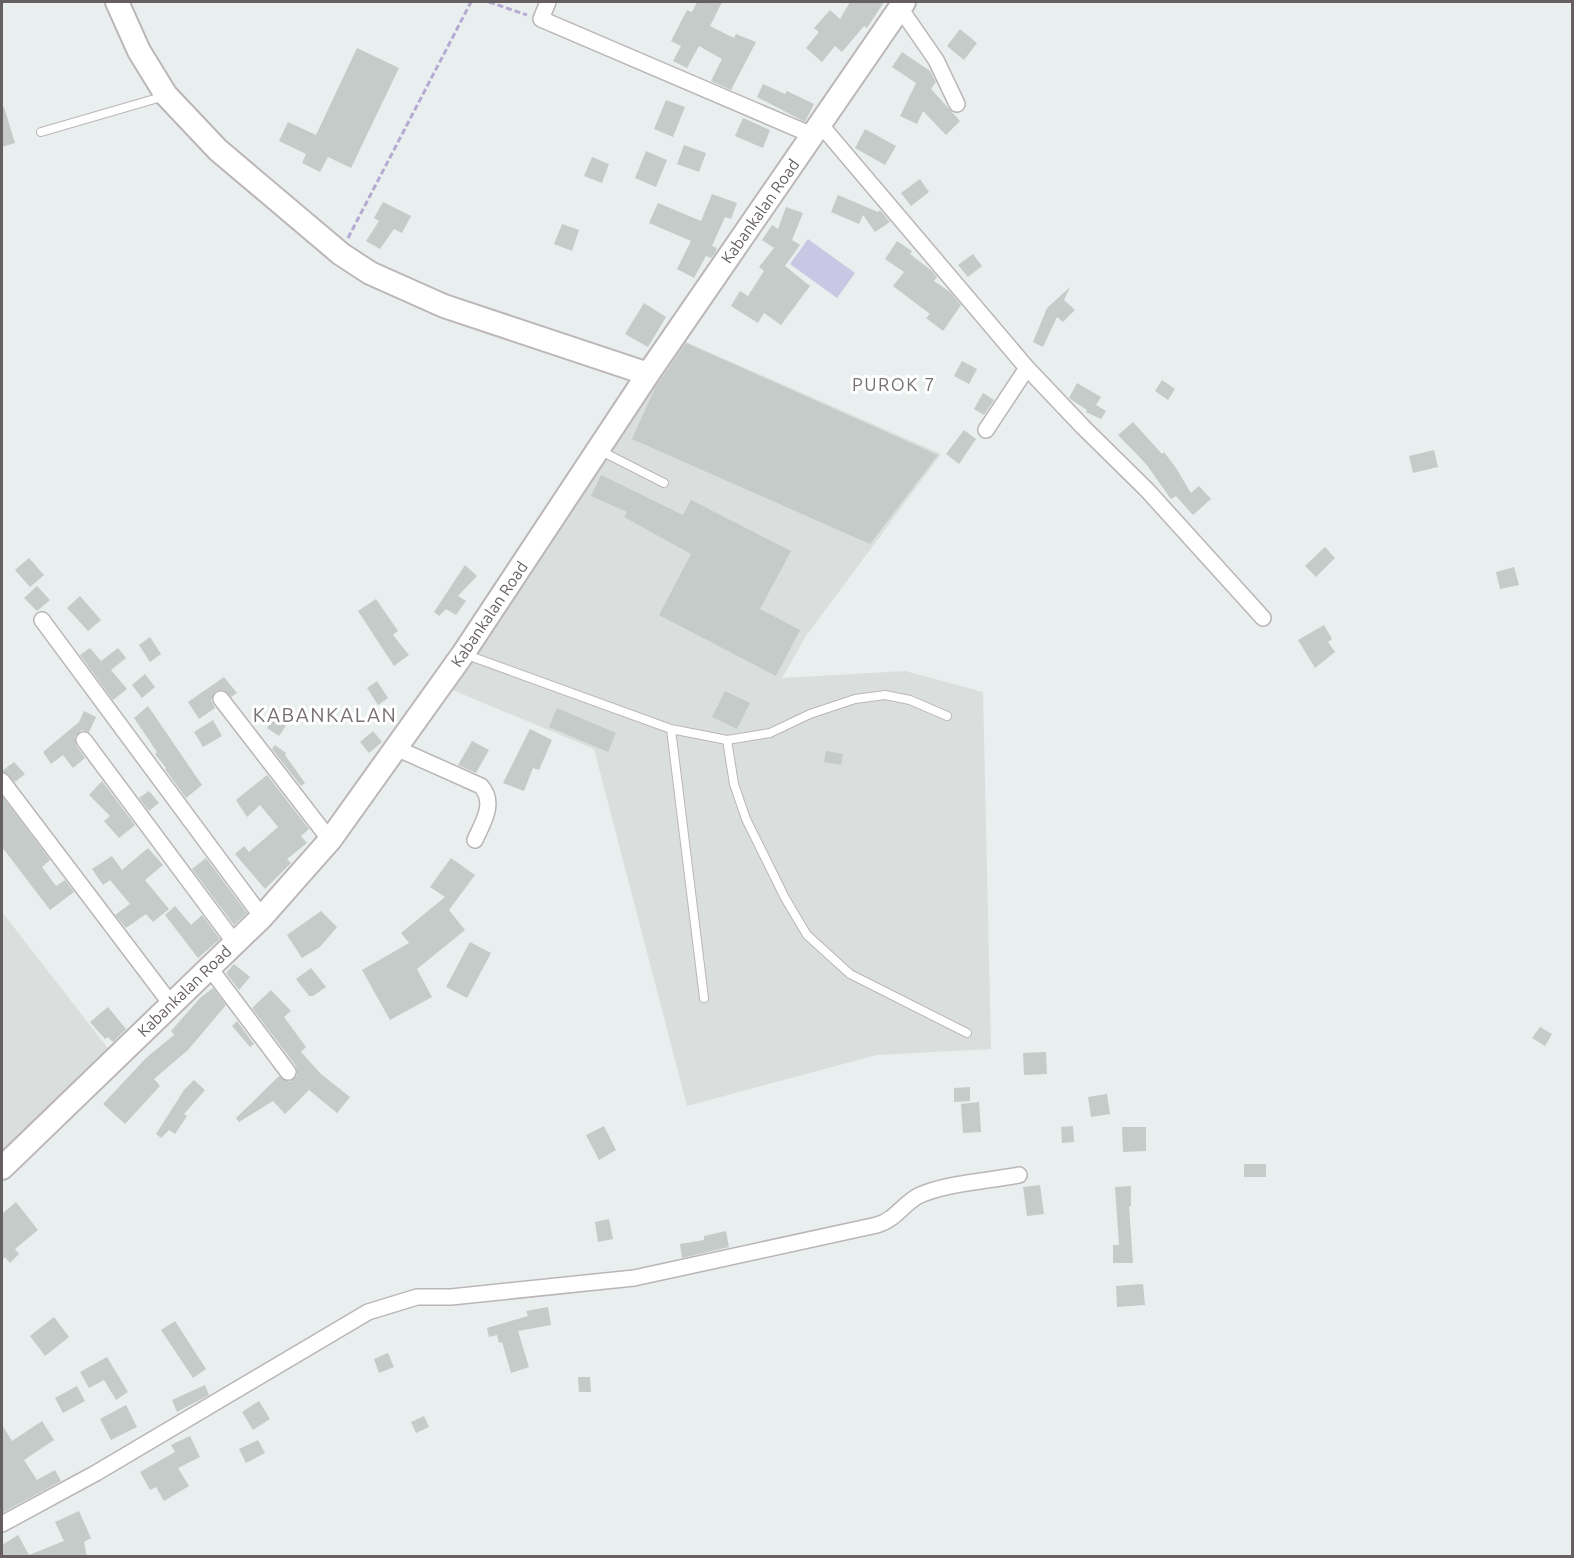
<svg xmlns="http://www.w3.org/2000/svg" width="1574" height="1558" viewBox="0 0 1574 1558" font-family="Ubuntu,sans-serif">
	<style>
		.industrial { fill: #dadfdd }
		.green { fill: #c9c7e4 }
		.building { fill: #c4cbc9 }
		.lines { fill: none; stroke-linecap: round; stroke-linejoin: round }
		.lane-casing { stroke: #bbb5b7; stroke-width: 10 }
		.street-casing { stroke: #bbb5b7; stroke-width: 18 }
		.secondary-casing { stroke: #bdb6b9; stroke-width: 26 }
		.path { stroke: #b7aad2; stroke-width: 3; stroke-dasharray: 6 3; stroke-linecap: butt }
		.lane { stroke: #fff; stroke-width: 8 }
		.street { stroke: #fff; stroke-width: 15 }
		.secondary { stroke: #fff; stroke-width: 22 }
		.labels { text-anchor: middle; stroke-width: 6; stroke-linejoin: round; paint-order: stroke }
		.street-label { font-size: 16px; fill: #665f62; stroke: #fff }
		.neighbourhood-label { font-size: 18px; letter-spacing: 1.5px; fill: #787074; stroke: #fff }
		.quarter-label { font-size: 20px; letter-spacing: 1.5px; fill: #787074; stroke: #fff }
	</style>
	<rect width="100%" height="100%" fill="#e8efee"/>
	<path class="industrial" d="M677,338l264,116 -135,182 -24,42 123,-7 78,21 8,357 -114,6 -190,51 -93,-357 -146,-61z
		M2,912l108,139 -108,106z"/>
	<path class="green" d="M808,239l47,34 -18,25 -47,-34z"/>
	<path class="building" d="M697,2h25l-12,24 24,12 2,-4 20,8 -25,48 -20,-9 11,-22 -23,-13 -12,22 -14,-7 8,-15 -10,-5 16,-31 5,2z
		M850,2h34l-17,26 -3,-2 -22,26 -7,-6 -13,16 -16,-14 13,-16 -5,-4 16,-18 10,9z
		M960,29l17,14 -13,17 -17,-14z
		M357,48l42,20 -48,100 -23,-11 -8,15 -18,-9 4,-9 -27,-13 9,-19 28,13z
		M902,52l28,19 6,11 -5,7 29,32 -14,14 -23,-24 -6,13 -17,-8 16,-33 -24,-16z
		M763,84l22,10 2,-3 27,13 -9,18 -48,-25z
		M666,100l19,7 -12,30 -19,-8z
		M2,107h2l11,36 -13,4z
		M743,118l27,12 -7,18 -28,-12z
		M865,129l31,17 -11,19 -30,-17z
		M684,145l22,8 -7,19 -22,-8z
		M646,151l21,9 -11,27 -21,-9z
		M592,157l17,7 -7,19 -18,-7z
		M920,179l9,13 -18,14 -10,-13z
		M712,194l25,9 -6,16 -6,-2 -13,29 5,2 -2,5 -4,5 -5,-2 -12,22 -17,-9 14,-28 -42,-18 9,-20 43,18z
		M838,195l40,17 2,-2 10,12 -15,10 -12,-17 -4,9 -28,-12z
		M383,202l28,14 -9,17 -8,-4 -14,20 -14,-8 13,-20 -5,-3z
		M786,207l17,6 -11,27 8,5 -15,21 25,20 -29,39 -17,-12 -6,10 -27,-17 9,-15 8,5 16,-25 -5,-4 15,-19 -12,-8 10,-15 6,4z
		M562,224l17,6 -7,21 -18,-7z
		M897,241l15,10 -2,3 22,17 5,6 -3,4 16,11 11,13 -18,26 -17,-13 4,-4 -37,-28 11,-14 -19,-13z
		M973,254l9,12 -14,11 -10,-12z
		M1070,287l-6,13 11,10 -12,12 -6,-5 -14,30 -10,-5 14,-34z
		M644,303l22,14 -18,30 -23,-13z
		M686,343l252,112 -68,89 -238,-105 23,-51z
		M962,361l15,8 -8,15 -15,-8z
		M1162,380l13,9 -7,11 -13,-9z
		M1077,383l24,14 -5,8 10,6 -5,8 -15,-7 1,-2 -18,-12z
		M983,393l11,7 -10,15 -10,-6z
		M1133,422l29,32 2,-2 12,16 15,25 8,-7 12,13 -18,16 -17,-19 -5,3 -25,-35 -28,-29z
		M964,430l12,9 -17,25 -13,-10z
		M1434,450l4,17 -25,6 -4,-17z
		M601,475l82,40 8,-15 100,51 -31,58 40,21 -24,46 -117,-61 32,-61 -67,-37 3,-5 -36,-16z
		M1325,547l10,11 -19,19 -11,-11z
		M29,558l15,17 -14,12 -15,-17z
		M465,565l12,11 -19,20 8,5 -10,14 -10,-6 -7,7 -5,-4z
		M1514,567l5,18 -19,4 -4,-17z
		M37,586l13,14 -13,11 -13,-13z
		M80,596l21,24 -13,11 -21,-23z
		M376,599l22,32 -5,4 16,20 -15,11 -36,-55z
		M1324,625l8,14 -4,3 7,10 -20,16 -17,-28z
		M150,637l11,17 -11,8 -11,-17z
		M90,648l11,13 17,-13 8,10 -15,12 16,19 -14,11 -33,-45z
		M145,674l10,13 -13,11 -10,-13z
		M224,677l13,16 -6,4 -7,-7 -8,1 -5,9 4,8 -16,11 -11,-17z
		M377,681l11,17 -10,7 -11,-17z
		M725,691l25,12 -13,26 -25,-12z
		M148,706l54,79 -16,13 -21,-29 1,-1 -11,-14 2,-2 -23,-34z
		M557,708l59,25 -8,19 -59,-25z
		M84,711l12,6 -7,15 -7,-2 -7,7 1,8 9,13 -12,10 -10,-13 -12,9 -8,-12 36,-30z
		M275,716l12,8 -8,12 -12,-8z
		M213,720l9,16 -19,11 -9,-15z
		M530,729l22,11 -13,30 -6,-2 -9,23 -21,-8z
		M373,731l9,11 -13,11 -9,-11z
		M472,741l17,9 -13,23 -18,-8z
		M275,745l11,8 -1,2 20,28 -4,3 -29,-37z
		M826,751l17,3 -2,11 -17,-3z
		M14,762l11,12 -10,8 -13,-11z
		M267,775l42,54 -8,7 6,7 -20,16 4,4 -26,26 -30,-35 9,-8 5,6 29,-25 -18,-22 -13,12 -11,-17z
		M102,781l33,44 -16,13 -15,-17 6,-5 -21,-21z
		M149,791l10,12 -10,8 -10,-13z
		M2,796l48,64 -8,7 14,19 9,-6 9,12 -24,18 -48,-63z
		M148,848l15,17 -18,15 24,29 -16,13 -7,-8 -20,14 -11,-13 15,-11 -20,-24 -7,5 -11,-16 20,-13 10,14z
		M206,858l41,55 -13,12 -42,-56z
		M451,858l24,17 -26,35 16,20 -48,39 15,28 -42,23 -28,-50 47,-27 -8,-10 44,-36 -15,-10z
		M175,906l16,19 11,-10 18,24 -22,19 -33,-43z
		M321,911l16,16 -17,20 -18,11 -15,-23z
		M470,942l21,11 -24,45 -21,-11z
		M234,964l16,13 -11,13 -13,-17z
		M311,968l15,19 -13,9h-4l-13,-17z
		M213,988l13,17 -38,45 -34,29 6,7 -35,38 -22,-20 43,-46 28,-23 -3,-4 30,-34z
		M271,990l20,21 -7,6 22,30 -5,5 20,22 29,23 -13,16 -28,-23 -24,24 -12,-13 -34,21 -3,-4 43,-42 10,6 8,-7 -1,-9 -44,-58z
		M108,1007l18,22 -13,13 -5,-5 -3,2 -15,-17z
		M237,1021l17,23 -4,3 -18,-21z
		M1540,1027l12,7 -7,12 -13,-8z
		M1046,1052l1,22 -23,1 -1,-22z
		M194,1080l11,10 -21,24 3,2 -12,18 -6,-4 -8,8 -5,-4 28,-44z
		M970,1087v14l-16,1v-14z
		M1107,1094l3,20 -19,3 -3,-20z
		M979,1102l2,30 -18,1 -2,-29z
		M604,1126l12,24 -17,10 -13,-25z
		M1073,1126l1,16 -12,1 -1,-16z
		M1122,1127h24v24l-23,1z
		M1244,1164h22v13h-22z
		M1040,1185l4,29 -17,2 -4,-29z
		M1131,1186v20h-2l4,57h-20v-18h6l-4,-58z
		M16,1202l22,28 -23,19 4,5 -9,9 -5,-6 -3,3v-46z
		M609,1219l4,20 -15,3 -3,-20z
		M726,1231l3,16 -47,11 -2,-14 24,-4v-4z
		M1143,1284l2,21 -28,2 -1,-21z
		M548,1307l3,18 -33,6 11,36 -18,6 -9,-31 -3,1 -2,-8 -8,2 -2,-9 41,-12 -2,-5z
		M54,1317l15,20 -24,19 -15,-20z
		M175,1321l31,48 -13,9 -32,-48z
		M388,1353l6,14 -15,6 -5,-14z
		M107,1357l21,35 -12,8 -12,-20 -15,8 -9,-16z
		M578,1377h12l1,15h-12z
		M205,1385l4,10 -32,17 -5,-12z
		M77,1386l8,15 -22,12 -8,-15z
		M259,1401l11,18 -17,11 -11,-18z
		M126,1405l11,22 -26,13 -11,-21z
		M424,1416l5,11 -13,6 -5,-11z
		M42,1421l12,19 -30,20 13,20 18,-10 6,11 -59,32v-88l10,16z
		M190,1436l10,21 -22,11 11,18 -25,15 -8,-14 -6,3 -10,-18 35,-20 -4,-7z
		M258,1440l7,13 -19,10 -7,-14z
		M79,1511l12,27 -7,4 3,15h-85v-12l16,-10 11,20 35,-14 -9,-19z"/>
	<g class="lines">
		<defs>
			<path id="lane" d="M41,132l124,-36
				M599,450l65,33
				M467,655l204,74 56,11 43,-7 40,-19 45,-15 30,-4 25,5 37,16
				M671,729l33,269
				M727,740l7,44 12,35 39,79 22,37 43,39 117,59"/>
			<path id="street" d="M548,2l-7,17 271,116
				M900,8l36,52 21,44
				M820,124l207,244 56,59 64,63 116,128
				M986,430l41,-62
				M42,620l220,297
				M221,699l109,141
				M84,740l151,203
				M396,748l85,38c15,17 2,36 -6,54
				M2,781l169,223
				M209,967l79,105
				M2,1524l94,-51 272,-161 49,-15h34l183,-19 243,-53c18,-5 25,-20 41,-29 27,-13 71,-15 101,-21"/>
			<path id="secondary" d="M117,2l22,49 27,44 52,55 123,104 29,19 74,33 204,68
				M2,1168l260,-251 68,-77 133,-186 185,-280 256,-372"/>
		</defs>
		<use href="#lane" class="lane-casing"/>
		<use href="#street" class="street-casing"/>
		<use href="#secondary" class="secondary-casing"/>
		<path class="path" d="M489,2l38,13
			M348,238l123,-236"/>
		<use href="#lane" class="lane"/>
		<use href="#street" class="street"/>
		<use href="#secondary" class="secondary"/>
	</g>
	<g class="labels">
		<g class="street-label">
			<text transform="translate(760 211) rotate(-55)" y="6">Kabankalan Road</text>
			<text transform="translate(489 614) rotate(-56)" y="6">Kabankalan Road</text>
			<text transform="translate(184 991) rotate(-44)" y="6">Kabankalan Road</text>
		</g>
		<g class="neighbourhood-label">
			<text x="894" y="391">PUROK 7</text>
		</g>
		<g class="quarter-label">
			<text x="325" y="722">KABANKALAN</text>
		</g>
	</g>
	<rect width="1574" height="1558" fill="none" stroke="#665f62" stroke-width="6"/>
</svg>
